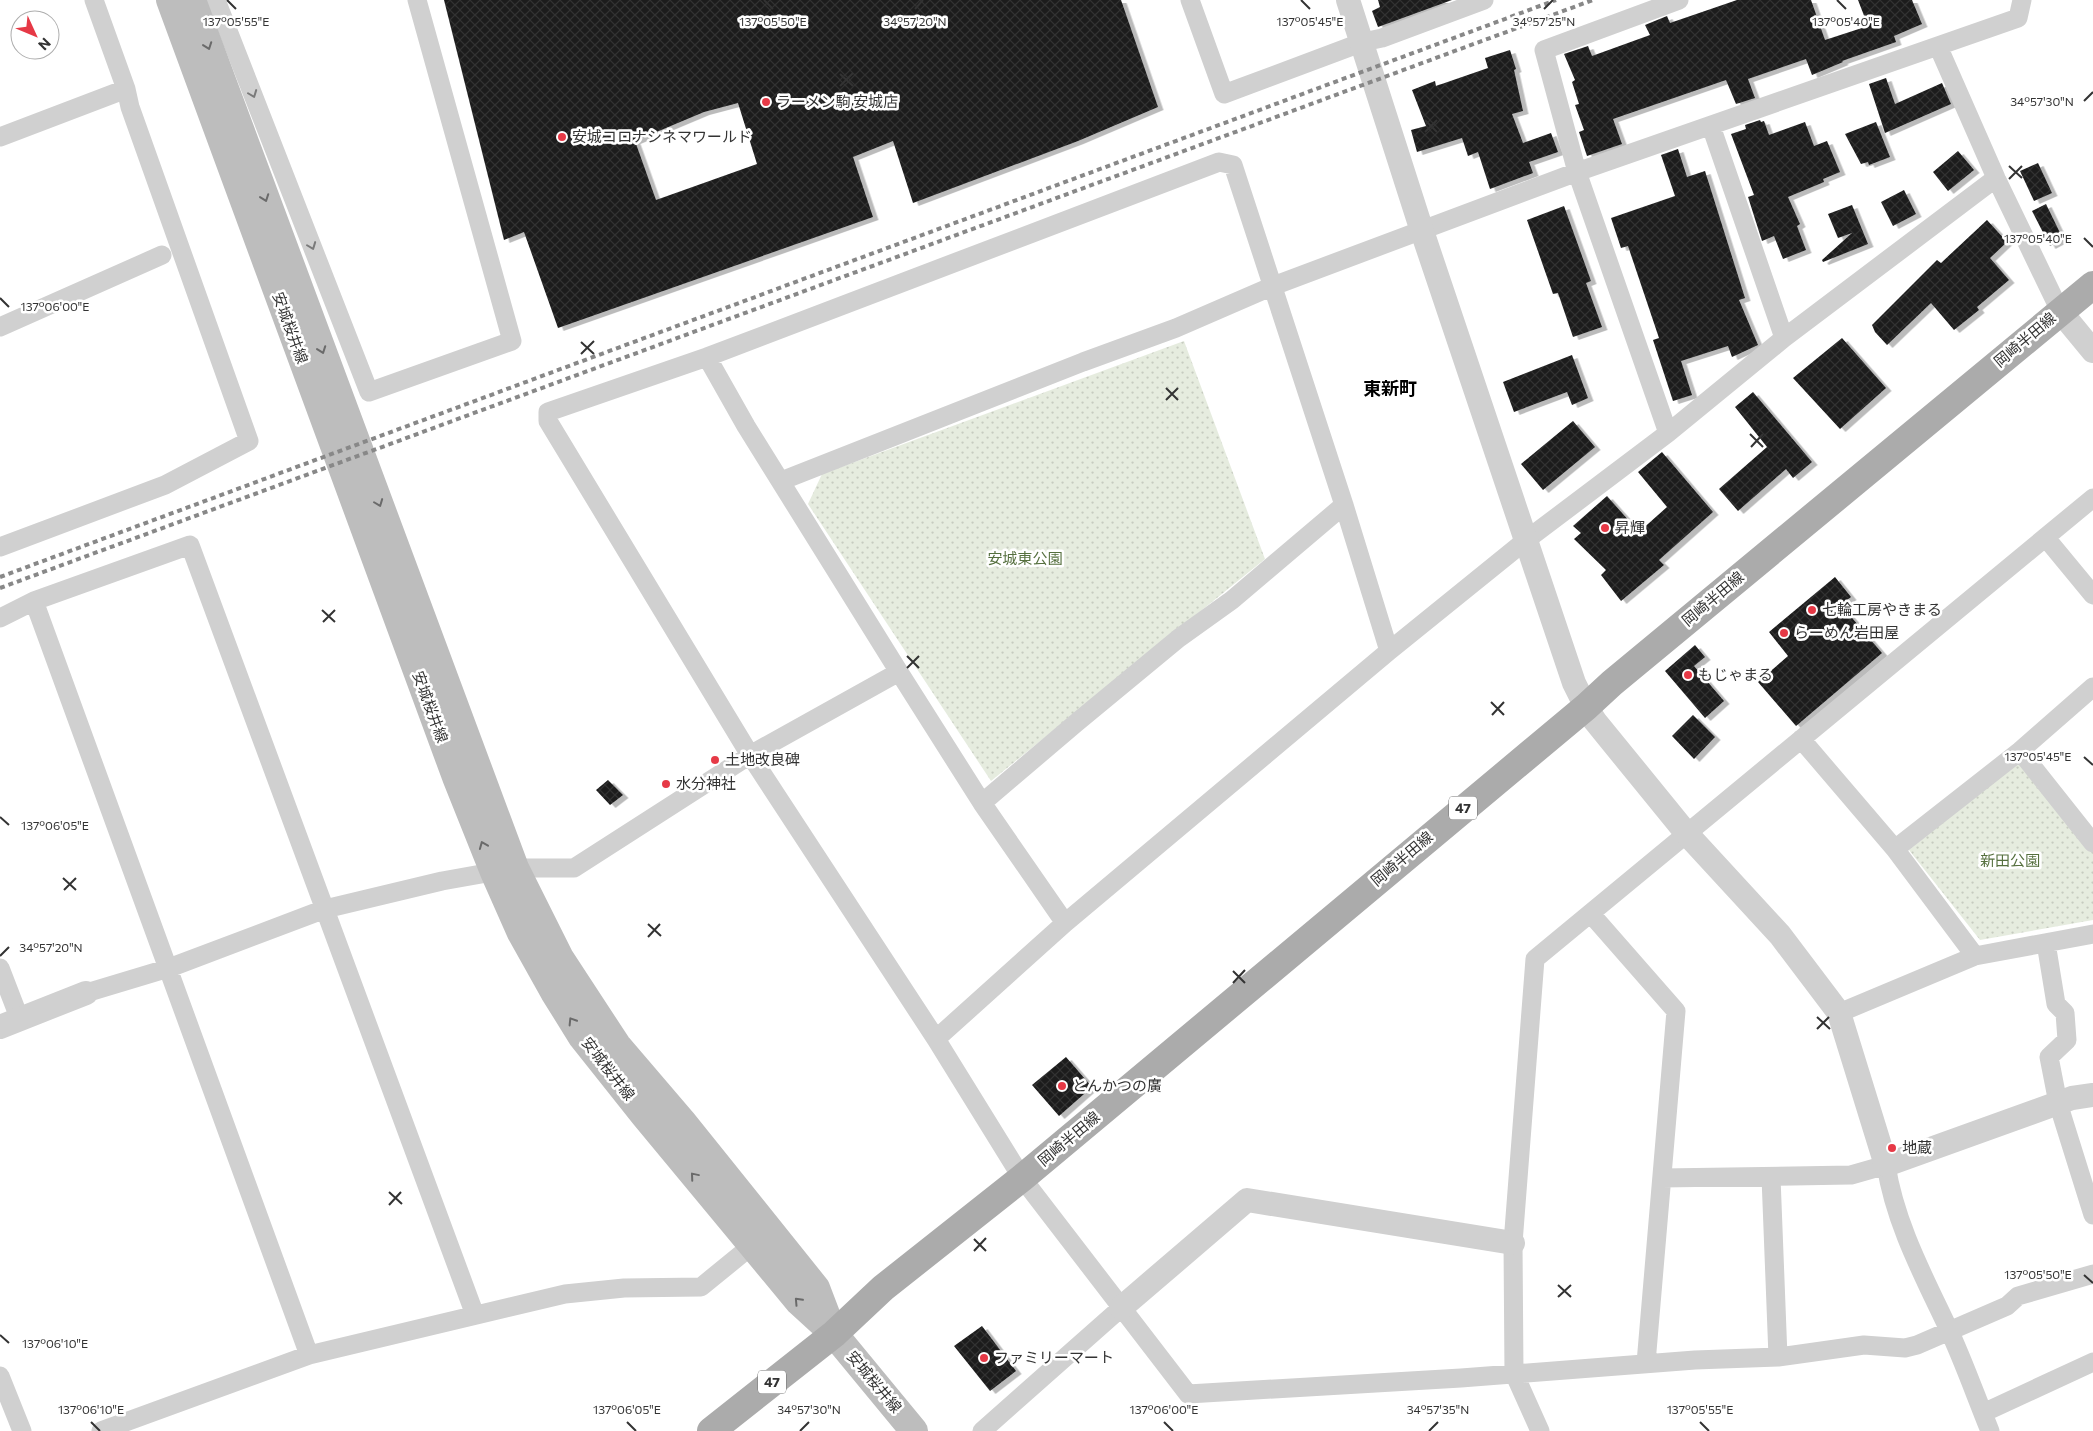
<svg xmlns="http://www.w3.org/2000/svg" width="2093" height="1431" viewBox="0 0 2093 1431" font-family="Commissioner,'Noto Sans JP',sans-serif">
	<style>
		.park { fill: url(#park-dots) }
		.building { fill: url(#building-cross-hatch); fill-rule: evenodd; filter: url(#shadow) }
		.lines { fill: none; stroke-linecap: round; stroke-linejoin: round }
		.minor { stroke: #d0d0d0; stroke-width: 19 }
		.tertiary { stroke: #d0d0d0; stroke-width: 24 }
		.secondary { stroke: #bdbdbd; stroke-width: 28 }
		.primary { stroke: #ababab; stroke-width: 28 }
		.rail { stroke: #888; stroke-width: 4; stroke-dasharray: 5 4; stroke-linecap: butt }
		.oneway { stroke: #6a6a6a }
		.oneway2 { stroke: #7a7a7a }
		.ticks { fill: none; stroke: #333; stroke-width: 2 }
		.poi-dot { fill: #e63946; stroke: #fff; stroke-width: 2 }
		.labels { text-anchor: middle; stroke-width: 5; stroke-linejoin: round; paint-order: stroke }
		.shield { fill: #fff; stroke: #707070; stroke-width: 1 }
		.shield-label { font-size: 14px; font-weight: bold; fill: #333 }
		.poi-label { font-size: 15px; fill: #333; stroke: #fff; text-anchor: start }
		.street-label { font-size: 15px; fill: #333; stroke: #fff }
		.park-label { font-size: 15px; fill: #56703f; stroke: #fff }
		.quarter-label { font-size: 18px; font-weight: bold; fill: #000; stroke: #fff }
		.ticks-label { font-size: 12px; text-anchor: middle; fill: #333; stroke: #fff; stroke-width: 5; stroke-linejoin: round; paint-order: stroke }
	</style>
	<defs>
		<pattern id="park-dots" width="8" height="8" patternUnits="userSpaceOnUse" patternTransform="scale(1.25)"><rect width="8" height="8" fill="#e6ecdf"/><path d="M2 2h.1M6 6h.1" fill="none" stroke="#c6cbc0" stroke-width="1.8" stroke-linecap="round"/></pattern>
		<pattern id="building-cross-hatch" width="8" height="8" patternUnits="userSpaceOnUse" patternTransform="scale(1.25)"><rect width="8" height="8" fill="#1a1a1a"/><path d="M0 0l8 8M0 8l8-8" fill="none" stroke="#333"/></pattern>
		<filter id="shadow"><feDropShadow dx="5.5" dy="3" stdDeviation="0" flood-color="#0004"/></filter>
	</defs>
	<rect width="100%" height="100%" fill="#fff"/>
	<path class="park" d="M1184,341l81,218 -274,222 -183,-277 14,-30z
		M2021,758l72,91v71l-113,20 -71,-90z"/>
	<path class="building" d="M444,0h677l37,107 -80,34 -165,62 -20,-62 -40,16 20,60 -315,111 -34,-96 -20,8zM738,103l19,61 -101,36 -21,-59 69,-29z
		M1378,0h74l-74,27 -6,-16 8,-4z
		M1737,0h74l14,40 43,-14 -10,-26h54l10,24 -28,12 2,6 -54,19 1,1 -31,13 -6,-16 -58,20 7,19 -19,6 -10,-24 -113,39 9,25 -35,12 -8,-24 5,-2 -9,-25 4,-1 -7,-22 3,-2 -11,-26 24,-8 4,10 58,-21 -5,-10 22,-9 3,7z
		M1510,50l6,19 -2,1 9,41 -11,3 11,29 28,-10 7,19 -29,10 4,11 -43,16 -12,-37 -10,4 -6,-18 -45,14 -6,-22 15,-4 -14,-36 23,-9 1,5 52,-18 -3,-10z
		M1886,78l9,26 47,-21 9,21 -66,29 -16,-49z
		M1760,120l1,2 3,-1 5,14 36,-13 9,24 13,-5 13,31 -17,7 1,3 -36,15 12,27 -3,2 9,24 -23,9 -9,-23 -12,5 -14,-44 6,-2 -23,-61 15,-5 -1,-4z
		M1876,122l14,35 -21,8 -1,-3 -7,2 -16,-30z
		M1678,149l9,28 18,-6 40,127 -6,2 19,45 -26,12 -4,-11 -47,15 11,34 -19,6 -20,-61 6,-2 -31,-92 -7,2 -10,-30 64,-22 -14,-41z
		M1958,151l16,19 -26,21 -15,-19z
		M2038,163l14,30 -18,8 -14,-30z
		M1904,190l12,24 -23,12 -12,-24z
		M2046,204l17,35 -13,7 -18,-35z
		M1852,205l16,39 -45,18 -1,-2 30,-27 -14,5 -10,-24z
		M1564,206l27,75 -5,2 16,44 -29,10 -15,-44 -5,1 -26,-74z
		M1987,220l20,22 -17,16 19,22 -32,27 2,3 -25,20 -23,-27 -44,42 -12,-13 -3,-7 65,-65 4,3z
		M1842,338l44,50 -46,41 -47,-51z
		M1572,355l16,43 -16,7 -5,-13 -53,20 -11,-30z
		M1753,392l59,70 -19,16 -7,-9 -48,42 -19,-22 48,-42 -32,-40z
		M1573,421l22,26 -52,43 -22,-26z
		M1662,452l51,60 -54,48 5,5 -43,36 -20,-26 5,-5 -32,-31 7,-6 -8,-7 34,-30 32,36 28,-25 -29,-35z
		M1835,577l16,20 -10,8 41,48 -86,73 -38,-44 30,-26 -19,-24z
		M1695,645l10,12 -11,9 30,35 -19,17 -40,-47z
		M1693,715l22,22 -21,22 -22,-23z
		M608,780l15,15 -13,10 -14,-15z
		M1066,1057l26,30 -33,29 -27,-31z
		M982,1326l34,45 -26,20 -36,-45z"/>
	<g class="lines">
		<path class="minor" d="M216,0l153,392 143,-51 -95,-341
			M1190,0l34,94 139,-52 19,-4 102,-38
			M1938,46l58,132 64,133
			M1711,126l73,212
			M0,137l126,-48
			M0,327l162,-72
			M707,357l512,-195 14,3 111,340 45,146
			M1668,433l-91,-261 -33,-122 135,-50
			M781,481l302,-119 93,-34 97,-42 304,-114 441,-154 4,-18
			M2046,538l47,57
			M0,547l165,-62 84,-44 -119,-334 -4,-18 -32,-89
			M34,601l275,754
			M0,618l34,-17 156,-56 285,770
			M1801,739l94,110 80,107
			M2020,751l73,92
			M982,803l94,-80 103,-85 53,-38 112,-95
			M1895,849l125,-98 73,-64
			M1591,914l85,97 -30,352
			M1065,923l-83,-120 -83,-131 -153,-246 -39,-69 -159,55v9l202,334 186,284 86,139 166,216 273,-16 234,-18 83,-3 86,-12 41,3 12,-3 90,-39 11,-10 75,-22
			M2046,943l10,61 9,9 2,27 -18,17 9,46 35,112
			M0,968l20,52
			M86,993l83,-25 156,-59 117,-28 73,-13h59l176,-113 149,-83
			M1839,1013l136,-57 118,-22
			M936,1039l129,-116 324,-272 136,-110 143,-108 116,-95 212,-160
			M1771,1177l7,180
			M1662,1178l189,-3 35,-10c9,58 37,110 62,163 16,34 28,69 42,103
			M0,1376l22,55
			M1983,1413l110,-51
			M101,1431l208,-76 256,-61 59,-6 77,-1 60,-49
			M982,1431l139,-123
			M1540,1431l-26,-58 -1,-130 22,-284 558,-461"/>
		<path class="tertiary" d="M1348,0l74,231 152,452 12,24 9,14 92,113 93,101 59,78 47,152 186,-67 21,-3
			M2060,311l33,40
			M0,1027l86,-34
			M1121,1308l126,-108 266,43"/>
		<path class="secondary" d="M170,0l286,777 38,95 27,61 33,59 28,45 62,78 155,187 35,32 80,97
			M192,0l323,868 45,90 57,87 65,76 134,167 16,42"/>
		<path class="primary" d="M711,1431l123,-97 49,-46 139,-110 564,-471 26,-24 481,-398"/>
		<path class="rail" d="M0,577l1556,-577
			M0,588l1593,-588"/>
	</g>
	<defs><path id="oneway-chevron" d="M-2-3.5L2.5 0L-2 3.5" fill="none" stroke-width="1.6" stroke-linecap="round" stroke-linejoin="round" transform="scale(1.25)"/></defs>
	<g class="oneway">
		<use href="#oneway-chevron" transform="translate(208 46) rotate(70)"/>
		<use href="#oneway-chevron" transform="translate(265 198) rotate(70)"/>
		<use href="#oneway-chevron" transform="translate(322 350) rotate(70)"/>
		<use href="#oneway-chevron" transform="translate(379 503) rotate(69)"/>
		<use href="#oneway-chevron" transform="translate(483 845) rotate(-112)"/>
		<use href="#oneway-chevron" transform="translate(572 1021) rotate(-122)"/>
		<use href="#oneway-chevron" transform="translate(694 1176) rotate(-130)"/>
		<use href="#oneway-chevron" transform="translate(798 1301) rotate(-133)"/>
	</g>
	<g class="oneway2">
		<use href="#oneway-chevron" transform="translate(253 94) rotate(69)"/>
		<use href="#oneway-chevron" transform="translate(312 246) rotate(69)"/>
	</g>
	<path class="ticks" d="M227,0l9,9M764,0l9,9M1301,0l9,9M1837,0l9,9M915,9l8,-9M1544,9l9,-9M840,74l13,12M840,86l13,-13M2084,101l9,-9M1425,120l12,12M1425,132l12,-12M2009,166l13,12M2009,179l13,-13M2084,238l9,9M0,298l9,9M581,342l13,12M581,354l13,-13M1166,388l12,12M1166,400l12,-12M1750,434l13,13M1751,447l12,-13M322,610l13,12M323,622l12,-12M907,656l12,12M907,668l12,-12M1491,702l13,13M1492,715l12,-13M2084,757l9,8M0,817l9,8M63,878l13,12M64,890l12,-12M648,924l13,12M648,937l12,-13M0,956l9,-9M1233,971l12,12M1233,983l12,-13M1817,1017l13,12M1817,1029l12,-12M389,1192l13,12M389,1205l12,-13M974,1239l12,12M974,1251l12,-13M2084,1275l9,8M1558,1285l13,12M1558,1297l13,-12M0,1335l9,8M91,1422l9,9M627,1422l9,9M1164,1422l9,9M1700,1422l9,9M800,1431l9,-9M1429,1431l9,-9"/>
	<g class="poi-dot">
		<circle cx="766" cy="102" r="5"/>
		<circle cx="562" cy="137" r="5"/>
		<circle cx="1605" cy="528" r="5"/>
		<circle cx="1812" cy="610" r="5"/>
		<circle cx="1784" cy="633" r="5"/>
		<circle cx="1688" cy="675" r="5"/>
		<circle cx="715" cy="760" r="5"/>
		<circle cx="666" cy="784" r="5"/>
		<circle cx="1062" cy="1086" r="5"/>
		<circle cx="1892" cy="1148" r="5"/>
		<circle cx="984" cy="1358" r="5"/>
	</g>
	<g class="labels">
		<g class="shield">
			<rect x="1449" y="796.5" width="28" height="23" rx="4"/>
			<rect x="758" y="1370.5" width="28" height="23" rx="4"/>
		</g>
		<g class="shield-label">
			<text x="1463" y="813">47</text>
			<text x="772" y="1387">47</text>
		</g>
		<g class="poi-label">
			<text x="776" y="107">ラーメン駒 安城店</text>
			<text x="572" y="142">安城コロナシネマワールド</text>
			<text x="1615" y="533">昇輝</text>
			<text x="1822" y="615">七輪工房やきまる</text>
			<text x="1794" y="638">らーめん岩田屋</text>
			<text x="1698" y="680">もじゃまる</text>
			<text x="725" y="765">土地改良碑</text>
			<text x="676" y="789">水分神社</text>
			<text x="1072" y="1091">とんかつの廣</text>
			<text x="1902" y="1153">地蔵</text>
			<text x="994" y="1363">ファミリーマート</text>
		</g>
		<g class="street-label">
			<text transform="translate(290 328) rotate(70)" y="5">安城桜井線</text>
			<text transform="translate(2025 340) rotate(-40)" y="5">岡崎半田線</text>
			<text transform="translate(1713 599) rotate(-40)" y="5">岡崎半田線</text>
			<text transform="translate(430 707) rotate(70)" y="5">安城桜井線</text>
			<text transform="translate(1402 859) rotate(-40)" y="5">岡崎半田線</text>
			<text transform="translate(608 1069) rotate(52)" y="5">安城桜井線</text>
			<text transform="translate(1069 1139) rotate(-40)" y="5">岡崎半田線</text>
			<text transform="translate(874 1382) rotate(50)" y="5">安城桜井線</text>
		</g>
		<g class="park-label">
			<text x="1025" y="564">安城東公園</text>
			<text x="2010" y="866">新田公園</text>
		</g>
		<g class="quarter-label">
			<text x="1390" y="395">東新町</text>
		</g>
	</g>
	<g class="ticks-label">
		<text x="236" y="26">137°05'55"E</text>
		<text x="773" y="26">137°05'50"E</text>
		<text x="1310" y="26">137°05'45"E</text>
		<text x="1846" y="26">137°05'40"E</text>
		<text x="915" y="26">34°57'20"N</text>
		<text x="1544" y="26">34°57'25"N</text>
		<text x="2042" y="106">34°57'30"N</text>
		<text x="2038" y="243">137°05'40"E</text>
		<text x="55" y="311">137°06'00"E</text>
		<text x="2038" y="761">137°05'45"E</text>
		<text x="55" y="830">137°06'05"E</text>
		<text x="51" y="952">34°57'20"N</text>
		<text x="2038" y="1279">137°05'50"E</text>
		<text x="55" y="1348">137°06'10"E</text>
		<text x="809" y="1414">34°57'30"N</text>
		<text x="1438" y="1414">34°57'35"N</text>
		<text x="91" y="1414">137°06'10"E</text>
		<text x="627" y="1414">137°06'05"E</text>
		<text x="1164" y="1414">137°06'00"E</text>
		<text x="1700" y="1414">137°05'55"E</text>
	</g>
	<g transform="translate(35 35) rotate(134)"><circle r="24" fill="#ffffff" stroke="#adadad"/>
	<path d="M0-4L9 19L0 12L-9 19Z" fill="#e63946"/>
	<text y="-8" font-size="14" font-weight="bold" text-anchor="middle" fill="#333333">N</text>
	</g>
</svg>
